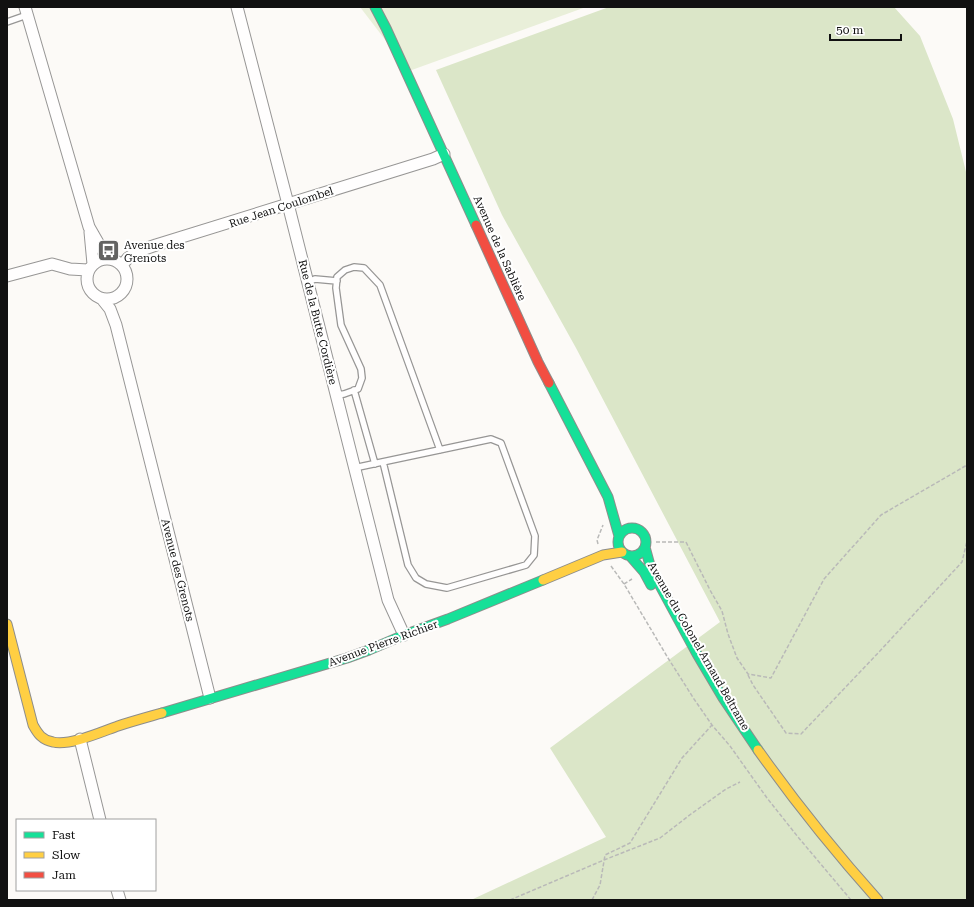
<svg xmlns="http://www.w3.org/2000/svg" width="974" height="907" viewBox="0 0 974 907" font-family="'Roboto Serif',serif">
	<style>
		.green { fill: #e9efd9 }
		.forest { fill: #dbe6c8 }
		.lines { fill: none; stroke-linecap: round; stroke-linejoin: round }
		.lane-casing { stroke: #979695; stroke-width: 8 }
		.street-casing { stroke: #979695; stroke-width: 13 }
		.fast-casing { stroke: #8d8d8b; stroke-width: 11 }
		.slow-casing { stroke: #8d8d8b; stroke-width: 11 }
		.jam-casing { stroke: #8d8d8b; stroke-width: 11 }
		.path { stroke: #b9b9b8; stroke-width: 1.5; stroke-dasharray: 4 2; stroke-linecap: butt }
		.lane { stroke: #fffefe; stroke-width: 5.5 }
		.street { stroke: #fffefe; stroke-width: 11 }
		.fast { stroke: #16e098; stroke-width: 9 }
		.slow { stroke: #ffcf43; stroke-width: 9 }
		.jam { stroke: #f24e42; stroke-width: 9 }
		.labels { text-anchor: middle; stroke-width: 4; stroke-linejoin: round; paint-order: stroke }
		.street-label { font-size: 11px; fill: #111; stroke: #fff }
		.poi-label { font-size: 11px; fill: #111; stroke: #fff; text-anchor: start }
	</style>
	<rect width="100%" height="100%" fill="#fcfaf7"/>
	<path class="green" d="M360,7h226l-177,64z"/>
	<path class="forest" d="M609,7h285l26,29 33,83 14,57v724h-496l135,-63 -56,-89 170,-126 -144,-274 -74,-133 -66,-145z"/>
	<g class="lines">
		<defs>
			<path id="lane" d="M7,22l20,-7
				M308,282l7,-3 22,2
				M354,390l21,74
				M336,395l8,-1 14,-5 4,-11 -1,-9 -20,-44 -5,-37 1,-11 8,-7 9,-3 10,1 16,17 60,165
				M354,468l137,-29 10,4 34,93 -1,19 -8,10 -79,23 -21,-4 -10,-6 -8,-13 -25,-103"/>
			<path id="street" d="M25,7l64,220 12,21 8,11
				M237,7l51,197 100,396 16,35
				M90,232l3,32
				M87 279a20 20 0 1 1 40 0a20 20 0 1 1-40 0Z
				M122,265l6,-7 11,-7 17,-6 277,-86 11,-5
				M7,276l45,-12 18,5 18,1
				M102,299l8,10 6,16 94,373
				M80,739l20,81
				M117,890l3,10"/>
			<path id="fast" d="M375,7l11,21 90,197
				M549,383l59,114 11,39
				M618 542a14 14 0 1 1 28 0a14 14 0 1 1-28 0Z
				M645,547l6,22 46,85 26,44 35,52
				M630,556l14,16 7,13
				M162,713l185,-55 22,-8 35,-15 44,-16 95,-39"/>
			<path id="slow" d="M543,580l60,-25 19,-3
				M7,624l26,101c5,9 9,15 20,17 17,4 48,-10 65,-16 15,-5 30,-9 44,-13
				M758,750c37,52 77,102 120,150"/>
			<path id="jam" d="M476,225l62,137 11,21"/>
		</defs>
		<use href="#lane" class="lane-casing"/>
		<use href="#street" class="street-casing"/>
		<use href="#fast" class="fast-casing"/>
		<use href="#slow" class="slow-casing"/>
		<use href="#jam" class="jam-casing"/>
		<path class="path" d="M656,542h30l24,48 12,21 6,23 9,24 11,16 23,4 53,-99 57,-64 86,-50
			M598,544l-1,-4 6,-15
			M611,566l13,18 44,74 26,41 18,26 18,21 37,52 31,39 53,63
			M624,584l8,-5
			M748,675l5,10 33,48 15,1 78,-82 83,-90 5,-21
			M510,900l94,-40 56,-22 31,-24 35,-25 14,-7
			M592,900l8,-15 5,-30 25,-12 52,-85 30,-33"/>
		<use href="#lane" class="lane"/>
		<use href="#street" class="street"/>
		<use href="#fast" class="fast"/>
		<use href="#slow" class="slow"/>
		<use href="#jam" class="jam"/>
	</g>
	<defs>
		<symbol id="bus-square" viewBox="-11 -11 22 22"><rect x="-9" y="-9" width="18" height="18" rx="4" fill="#636362" stroke="#fff"/><path d="M-5-6H5V4H4V6H2V4H-2V6H-4V4H-5ZM-3.5-4V0h7V-4ZM-3.5 1.2v1.5H-2V1.2ZM2 1.2v1.5H3.5V1.2Z" fill="#fff"/></symbol>
	</defs>
	<g fill-rule="evenodd">
		<use href="#bus-square" x="96" y="238" width="25" height="25"/>
	</g>
	<g class="labels">
		<g class="street-label">
			<text transform="translate(281 207) rotate(-18)" y="4">Rue Jean Coulombel</text>
			<text transform="translate(500 248) rotate(66)" y="4">Avenue de la Sablière</text>
			<text transform="translate(318 322) rotate(76)" y="4">Rue de la Butte Cordière</text>
			<text transform="translate(178 570) rotate(76)" y="4">Avenue des Grenots</text>
			<text transform="translate(383 643) rotate(-20)" y="4">Avenue Pierre Richier</text>
			<text transform="translate(699 646) rotate(60)" y="4">Avenue du Colonel Arnaud Beltrame</text>
		</g>
		<g class="poi-label">
			<text x="124" y="249">Avenue des<tspan x="124" dy="13">Grenots</tspan></text>
		</g>
	</g>
	<rect width="974" height="907" fill="none" stroke="#111111" stroke-width="16"/>
	<rect x="16" y="819" width="140" height="72" fill="#ffffff" stroke="#a0a0a0"/>
	<rect x="24" y="832" width="20" height="6" fill="#16e098" stroke="#a0a0a0"/>
	<text x="52" y="839" font-size="12" fill="#111111">Fast</text>
	<rect x="24" y="852" width="20" height="6" fill="#ffcf43" stroke="#a0a0a0"/>
	<text x="52" y="859" font-size="12" fill="#111111">Slow</text>
	<rect x="24" y="872" width="20" height="6" fill="#f24e42" stroke="#a0a0a0"/>
	<text x="52" y="879" font-size="12" fill="#111111">Jam</text>
	<path d="M830 34v6h71v-6" fill="none" stroke="#111111" stroke-width="2"/>
	<text x="836" y="34" font-size="12" fill="#111111" stroke="#ffffff" stroke-width="3" paint-order="stroke">50 m</text>
</svg>
